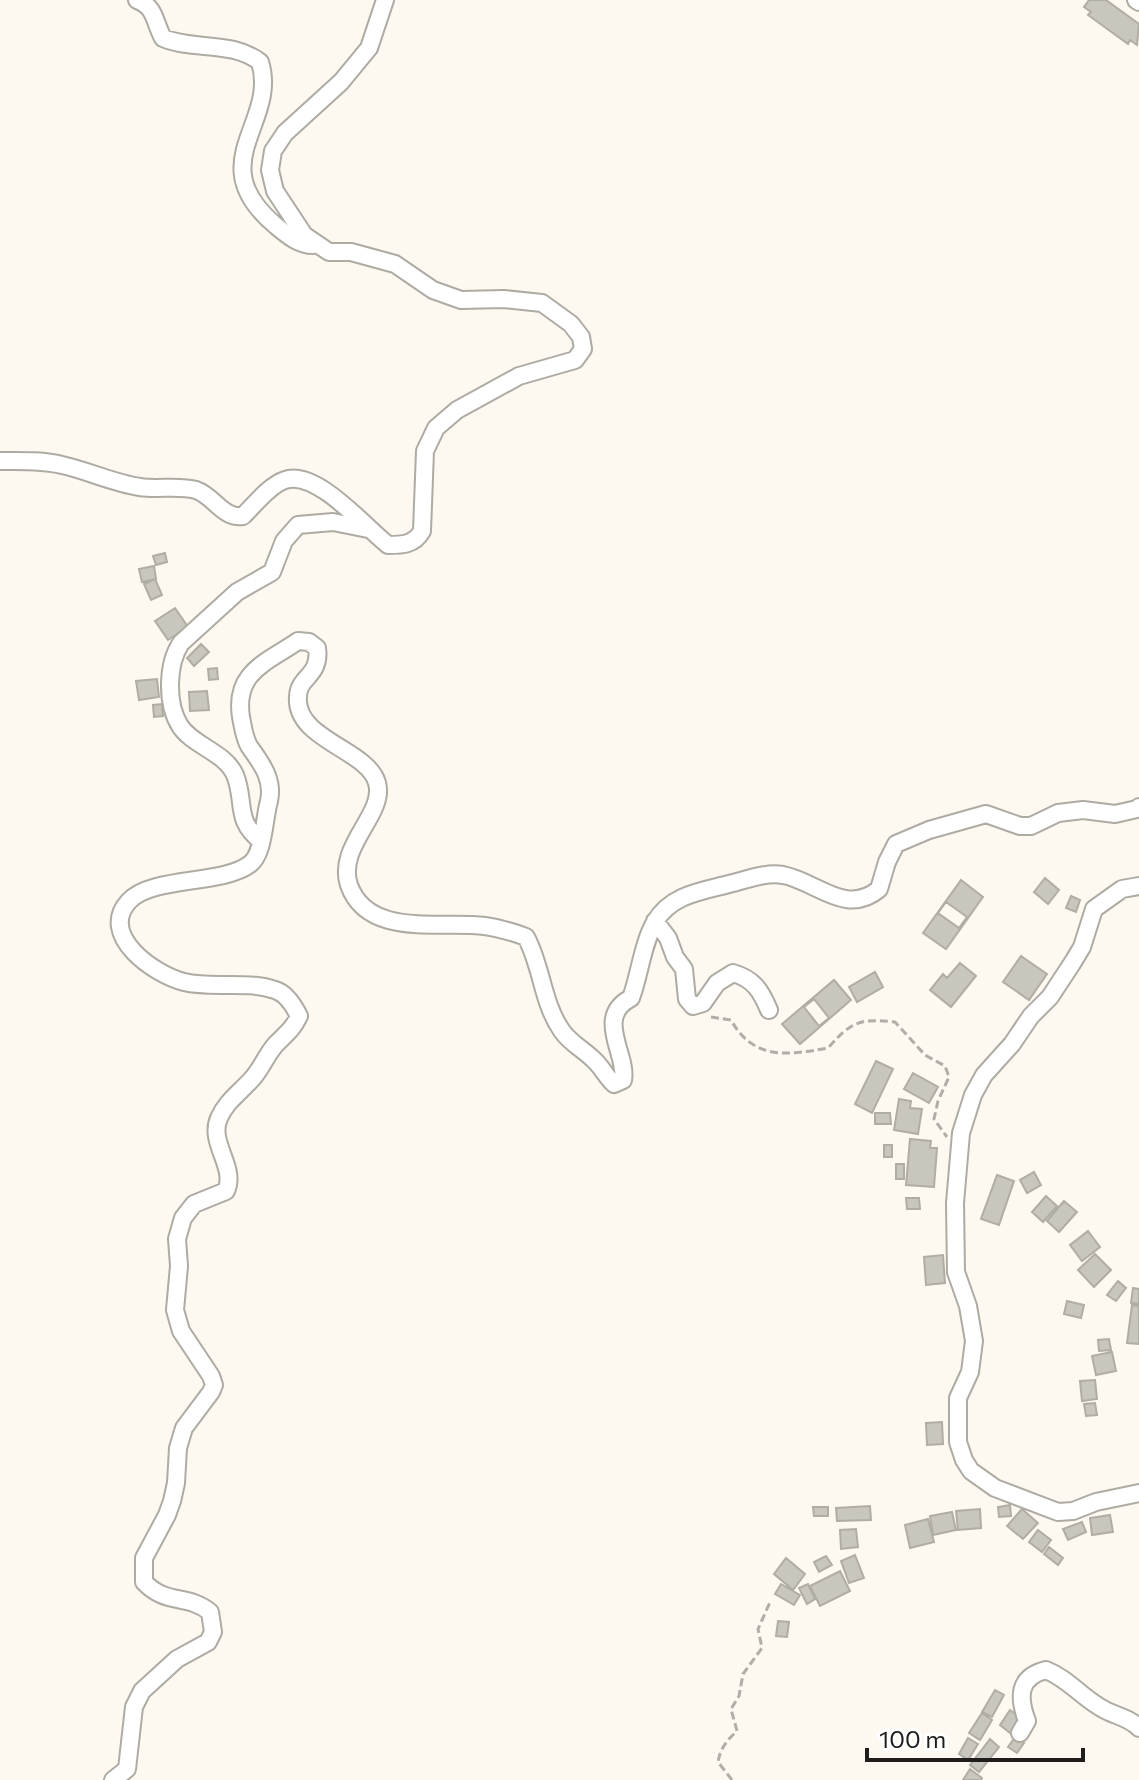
<svg xmlns="http://www.w3.org/2000/svg" width="1139" height="1780" viewBox="0 0 1139 1780" font-family="Commissioner,sans-serif">
	<style>
		.building { fill: #c9c6bd; stroke: #b0ada4; stroke-width: 2; fill-rule: evenodd }
		.lines { fill: none; stroke-linecap: round; stroke-linejoin: round }
		.minor-casing { stroke: #aeaba3; stroke-width: 20 }
		.path { stroke: #b1aea7; stroke-width: 3; stroke-dasharray: 8 4; stroke-linecap: butt }
		.minor { stroke: #fff; stroke-width: 16 }
	</style>
	<rect width="100%" height="100%" fill="#fdf9f0"/>
	<path class="building" d="M1089,0h17l33,24 -2,21 -7,-5 -2,4 -40,-29 3,-3 -7,-5z
		M165,553l2,9 -11,3 -3,-9z
		M154,566l2,13 -14,3 -3,-13z
		M155,579l7,16 -11,5 -7,-16z
		M175,608l13,19 -20,13 -13,-19z
		M201,644l8,8 -15,14 -7,-8z
		M217,668l1,11 -9,1 -1,-11z
		M157,679l2,18 -20,3 -3,-19z
		M207,691l2,19 -19,1 -1,-19z
		M162,704l1,12 -9,1 -1,-12z
		M1045,878l14,12 -11,14 -14,-12z
		M961,880l22,17 -37,52 -23,-16zM946,902l21,15 -8,11 -21,-15z
		M1071,896l9,4 -4,12 -10,-4z
		M1021,956l26,18 -18,26 -26,-18z
		M960,963l16,13 -25,31 -21,-17 13,-16 4,4z
		M875,972l8,15 -26,15 -8,-15z
		M834,980l17,20 -51,44 -18,-20zM814,999l15,19 -10,8 -15,-19z
		M876,1061l17,8 -21,44 -17,-9z
		M913,1073l25,14 -9,16 -25,-14z
		M899,1099l12,2 -1,7 12,1 -4,25 -24,-4z
		M875,1113h15l1,11h-16z
		M910,1139l21,2 -1,7h7l-3,39 -28,-2z
		M884,1145h8v12h-8z
		M896,1164h8v15h-8z
		M1034,1172l7,13 -14,8 -7,-13z
		M997,1175l17,6 -15,44 -18,-6z
		M1046,1196l11,10 -14,16 -11,-10z
		M906,1198h13l1,11h-13z
		M1064,1201l13,11 -18,20 -12,-11z
		M1088,1231l12,16 -18,14 -12,-16z
		M1095,1254l16,16 -17,17 -16,-17z
		M943,1255l2,28 -19,2 -2,-28z
		M1118,1281l8,7 -10,13 -9,-6z
		M1133,1288l6,1v15l-8,-1z
		M1067,1301l17,4 -3,13 -17,-4z
		M1132,1305l7,1v38l-12,-1z
		M1109,1339l2,11 -12,1 -1,-11z
		M1112,1352l4,19 -20,4 -4,-19z
		M1095,1380l2,19 -15,2 -2,-20z
		M1095,1403l2,12 -11,1 -2,-12z
		M942,1422l1,22 -16,1 -1,-22z
		M1010,1505l1,11 -12,1 -1,-10z
		M870,1506l1,14 -34,1 -1,-13z
		M813,1507h15v9h-14z
		M980,1509l1,19 -23,2 -2,-19z
		M1022,1509l16,14 -15,16 -16,-13z
		M952,1512l4,18 -23,5 -3,-19z
		M1110,1515l3,17 -21,3 -2,-17z
		M928,1519l6,23 -24,6 -5,-23z
		M1082,1522l4,10 -18,8 -5,-11z
		M856,1529l2,18 -17,2 -1,-19z
		M1038,1530l13,10 -9,12 -13,-10z
		M1049,1547l14,11 -5,7 -14,-11z
		M855,1555l9,23 -15,5 -8,-22z
		M826,1556l6,9 -13,7 -5,-10z
		M786,1558l19,16 -12,16 -19,-16z
		M840,1571l10,20 -30,15 -10,-20z
		M781,1584l19,11 -6,10 -19,-11z
		M808,1584l7,15 -8,5 -8,-16z
		M778,1621l11,1 -2,15 -11,-1z
		M995,1690l9,5 -12,22 -10,-5z
		M1010,1710l15,10 -11,16 -14,-11z
		M982,1713l10,7 -12,20 -11,-7z
		M1015,1737l9,6 -7,10 -9,-6z
		M968,1738l10,6 -10,16 -9,-6z
		M990,1739l9,8 -20,25 -9,-7z
		M970,1769l12,9 -1,2h-18z"/>
	<g class="lines">
		<defs>
			<path id="minor" d="M137,0c19,7 17,22 26,38 31,13 68,2 97,24 19,61 -59,100 15,163 11,9 23,20 38,20
				M1136,0l3,2
				M0,461c20,0 42,-1 62,4 27,6 51,18 78,22 18,3 38,-2 56,3 18,6 27,29 47,26 12,-12 27,-31 42,-36 31,-11 80,47 103,65 14,0 26,0 34,-14l3,-80 11,-23 21,-18 62,-34 56,-16 8,-11 -2,-12 -10,-13 -29,-21 -38,-4 -43,1 -28,-10 -38,-26 -44,-12h-22l-25,-17 -29,-44 -5,-21 3,-19 12,-18 56,-51 28,-34 16,-48
				M261,841c-27,-21 -15,-39 -26,-66 -10,-23 -42,-29 -55,-49 -14,-22 -13,-62 1,-83l56,-51 35,-20 12,-31 14,-16 35,-3 35,7
				M1139,886l-17,3 -28,20 -12,38 -9,15 -23,35 -19,19 -19,28 -28,31 -11,20 -12,38 -6,70 1,69 12,34 6,35 -4,31 -12,26v44l6,18 7,11 24,17 63,24 15,-1 23,-9 43,-9
				M655,921l13,17 7,19 9,12 3,30 6,7 10,-3 14,-20 16,-10c21,6 28,18 36,37
				M1020,1733l7,-12c-9,-24 -9,-44 19,-51 23,9 37,29 59,40 11,6 25,8 34,18
				M113,1780l14,-11 7,-62 8,-16 35,-32 31,-17 5,-10 -3,-20c-24,-19 -43,-6 -66,-30v-24l23,-43 5,-14 4,-18 2,-35 6,-20 27,-36 3,-7 -3,-9 -30,-45 -6,-21 4,-44 -2,-27 6,-21 11,-14 32,-13c11,-24 -18,-48 -7,-73 7,-16 20,-25 32,-38 10,-10 15,-25 25,-36 10,-10 17,-15 23,-28 -5,-10 -13,-23 -24,-26 -29,-10 -62,-1 -91,-8 -29,-7 -87,-47 -55,-81 23,-25 94,-16 121,-37 14,-10 14,-46 19,-63 5,-22 -8,-38 -20,-55 -5,-9 -6,-19 -8,-29 -7,-45 25,-54 57,-76l11,1 8,6c4,28 -18,28 -19,48 -4,44 70,53 79,87 9,31 -41,63 -28,102 19,54 93,35 136,41 14,2 28,6 41,11 16,29 16,66 36,94 8,12 21,18 32,29 8,7 12,17 20,24l9,-4c5,-25 -29,-63 8,-82 9,-24 11,-53 24,-76 15,-27 47,-31 74,-38 18,-4 35,-12 54,-9 33,6 63,42 96,14l8,-27 9,-18 33,-14 57,-16 34,12h11l27,-13 25,-3 32,4 22,-5 2,-2"/>
		</defs>
		<use href="#minor" class="minor-casing"/>
		<path class="path" d="M711,1017l20,3c23,41 57,35 97,28 23,-26 31,-30 67,-26l30,33 20,11 4,11 -11,24 -4,18 13,18
			M732,1780l-14,-18c2,-13 9,-22 19,-31l-6,-22 8,-13 4,-22 19,-26 -4,-19 13,-29"/>
		<use href="#minor" class="minor"/>
	</g>
	<path d="M867 1748v12h216v-12" fill="none" stroke="#1f1e1b" stroke-width="4"/>
	<text x="879" y="1748" font-size="24" fill="#1f1e1b" stroke="#ffffff" stroke-width="6" paint-order="stroke">100 m</text>
</svg>
